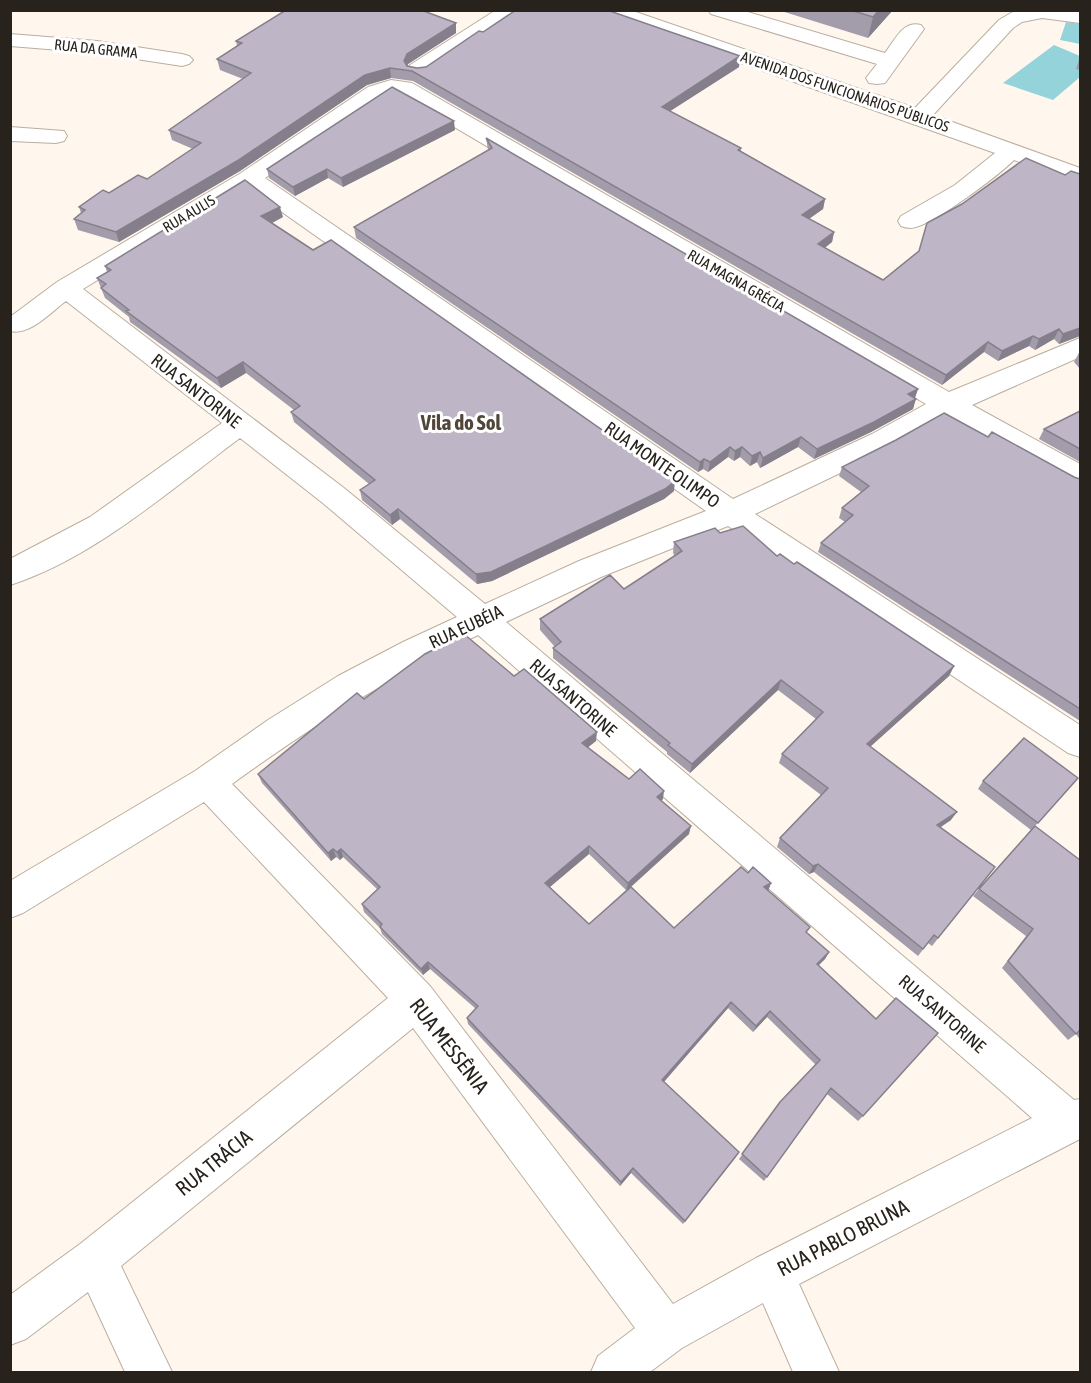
<svg xmlns="http://www.w3.org/2000/svg" width="1091" height="1383" viewBox="0 0 1091 1383" font-family="'Asap Condensed',sans-serif">
	<style>
		.water { fill: #94d3d9 }
		.lines { fill: none; stroke-linecap: round; stroke-linejoin: round }
		.minor-casing { stroke: #baae9f; stroke-width: 2 }
		.minor { fill: #fff; fill-rule: evenodd }
		.wall { fill: #a39dab; fill-rule: evenodd }
		.shaded-wall { fill: #857f8b }
		.building { fill: #beb6c7; stroke: #857f8b; stroke-width: 1.5 }
		.labels { text-anchor: middle; stroke-width: 6; stroke-linejoin: round; paint-order: stroke }
		.far-street-label { font-size: 15px; fill: #27221c; stroke: #fff }
		.street-label { font-size: 18px; fill: #27221c; stroke: #fff }
		.quarter-label { font-size: 21px; font-weight: bold; fill: #514639; stroke: #fff }
		.near-street-label { font-size: 21px; fill: #27221c; stroke: #fff }
	</style>
	<rect width="100%" height="100%" fill="#fff7ed"/>
	<path class="water" d="M1066,22l14,2v20l-20,-4z
		M1054,45l26,11v21l-27,23 -50,-17z"/>
	<g class="lines">
		<defs>
			<path id="minor" d="M496,10h25l-95,65 -8,1 -8,-1 -3,-5 3,-5z
				M599,10h31l285,98 84,-88 17,-10 64,1v12l-38,-5 -20,4 -9,6 -80,87 147,53v15l-66,-23c-15,15 -83,67 -103,68 -2,0 -8,-1 -10,-2l-3,-5 3,-5 54,-31 40,-32 -393,-139z
				M708,10h33l144,43c10,-13 18,-33 36,-28l3,4 -39,54 -8,1 -8,-1 -3,-5 11,-14 -166,-50z
				M10,34l87,7 85,13 7,2 4,4 -4,4 -7,2 -85,-13 -87,-7z
				M391,80l21,3 537,309 131,-54v19l-108,48 108,59v24l-10,-3 -122,-69 -56,32 -137,66 325,211v32l-12,-4 -340,-227 -127,51 -95,45 568,478 6,-1v40l-281,145 40,88h-46l-30,-69 -81,45 -32,24h-59l7,-16 37,-28 -222,-300 -292,238 51,106h-47l-37,-80 -62,47 -16,6v-50l70,-51 308,-246 -184,-196 -181,111 -13,5v-37l185,-110 73,-51 70,-44 65,-34 54,-25 -133,-113 -84,-66c-70,52 -146,120 -230,147v-26l80,-42 132,-94 -156,-122c-15,11 -36,35 -56,30v-14l47,-35 184,-109 127,-86zM393,93l5,1 528,310 -54,30 -139,65 -468,-321 119,-81zM248,188l458,323 -127,50 -94,43 -141,-116 -261,-199zM478,635l554,483 -276,140 -83,46 -243,-318 -198,-202c78,-57 158,-107 246,-149z
				M10,127l54,4 3,5 -3,5 -8,2 -46,-2z"/>
		</defs>
		<use href="#minor" class="minor-casing"/>
		<use href="#minor" class="minor"/>
	</g>
	<path class="wall" d="M778,10h115l-25,28z
		M456,23v10l-48,31 -1,2 10,2 9,-1 57,-35 257,24 -1,11 -69,44 71,37v3l84,48 -2,10 -14,10 25,13 -2,10 -7,6 58,32 36,-29 161,85 -21,8 -5,-5 -19,11 -6,-4 -31,15 -14,-9 -42,33 -529,-304 -22,-3 -24,7 -127,86 -121,71 -41,-12 -4,-11 7,-6 -2,-6 30,-14 38,-14 46,-30 -21,-9 -3,-10 74,-51 -23,-9 -3,-11 20,-13 -1,-5z
		M1080,57v13l-4,-1z
		M455,130l-112,57 -15,-9 -33,18 -26,-18 -2,-9z
		M486,138l432,251 -3,9 -2,11 -42,23 -57,27 -16,-12 -38,21 -3,-6 -7,4 -10,-9 -6,4 -6,-4 -20,15 -5,-3 -5,3 -342,-234 -2,-11 134,-77z
		M283,217l-11,6 402,268 -10,8 -172,82 -15,3 -77,-65 -8,6 -30,-25 -2,-10 9,-6 -75,-62 -3,-10 3,-2 -48,-37 -25,15 -91,-66 -1,-5 -24,-19 -8,-20 10,-6 -2,-6z
		M1080,351v18l-6,-7z
		M1080,411v51l-41,-23 5,-10z
		M988,437l86,40 6,2v242l-262,-169 3,-9 24,-21 -6,-4 3,-10 19,-16 -22,-16 3,-9z
		M720,533l57,23 17,8 160,102 -5,10 -79,71 81,73 -10,7 54,40 -63,79 -4,-3 -10,13 -104,-84 -5,2 -32,-27 3,-9 41,-43 -42,-32 3,-9 34,-35 -38,-29 -88,83 -23,-19v-2l-114,-94v-10l2,-1 -15,-17v-11l84,-30 51,-33 -2,-3 1,-11z
		M514,676l82,65 -8,6 41,32 34,20 -2,2 28,33 -58,53 43,41 74,-55 23,10 -3,8 39,42 22,19 -4,7 -7,6 45,151 -5,5 -31,-27 -63,87 -25,-22 41,-57 36,-37 -49,-48 -14,15 -25,-24 -64,74 72,75 -53,67 -52,-51 -11,13 -152,-162 -1,-6 9,-9 -46,-40 -7,6 -41,-41 -2,-6 -16,-16 -2,-8 16,-14 -35,-33 -3,3 -4,-3 -5,4 -69,-78 -4,-9 106,-75zM589,854l37,36 -37,34 -39,-37z
		M1078,778l-43,48 45,34v180l-4,-6 -8,6 -66,-72 24,-32 -53,-40 58,-66 -53,-41 5,-8z"/>
	<path class="shaded-wall" d="M879,10h14l-25,28 5,-21z
		M456,23v10l-48,31 -3,7 -1,-10 3,-7z
		M740,56l-1,11 -78,50 1,-10z
		M390,68l1,10 -24,7 -127,86 -121,71 -3,-10 249,-157z
		M454,121l1,9 -112,57 -2,-9z
		M327,169l1,9 -33,18 -2,-9z
		M825,199l-2,10 -23,16 2,-10z
		M280,207l3,10 -19,10 -3,-11z
		M834,232l-2,10 -16,12 2,-10z
		M1080,328v8l-21,8 4,-10z
		M1059,329l-5,10 -19,11 4,-11z
		M1033,336l-4,10 -31,15 4,-10z
		M988,342l-4,10 -42,33 4,-10z
		M243,362l3,11 -25,15 -4,-10z
		M918,389l-4,11 -6,-6z
		M916,399l-3,10 -42,23 -57,27 3,-10z
		M801,437l-3,10 -38,21 3,-10z
		M730,447l-2,10 -20,15 2,-10z
		M742,447l-2,10 -6,4 1,-10z
		M760,452l-3,10 -7,4 2,-10z
		M704,459l-1,10 -5,3 2,-10z
		M675,481l-1,10 -10,8 -172,82 -15,3 -1,-10z
		M398,509l2,10 -8,6 -2,-10z
		M954,666l-5,10 -87,78 5,-10z
		M781,680l-3,10 -88,83 2,-9z
		M597,732l-1,9 -14,11v-9z
		M664,791l-1,8 -7,7 1,-9z
		M957,812l-6,8 -20,13 6,-8z
		M691,826l-2,8 -63,57 2,-8z
		M589,846v8l-44,37v-8z
		M333,849l3,8 -5,4 -3,-8z
		M341,849l2,8 -3,3 -3,-8z
		M818,864l-4,8 -5,2 4,-8z
		M771,883l-3,8 -4,-4z
		M829,952l-4,7 -12,12 4,-7z
		M428,962l2,7 -7,6 -2,-6z
		M731,1002l-3,6 -68,78 2,-6z
		M770,1011l-3,6 -14,15 3,-6z
		M633,1168l-2,5 -11,13 1,-4z"/>
	<path class="building" d="M286,10h135l35,13 -49,31 -3,7 3,5 10,2 9,-1 53,-36 4,1 33,-22h91l133,46 -78,51 79,41 -3,2 87,49 -23,16 32,17 -16,12 65,36 36,-29 8,-28 35,-19 64,-46 39,17 6,-4 9,3v154l-17,6 -4,-5 -20,10 -6,-3 -31,15 -14,-9 -42,33 -534,-304 -22,-3 -25,7 -128,86 -121,71 -42,-13 11,-9 -6,-3 24,-17 6,3 29,-18 9,4 54,-36 -32,-13 82,-57 -34,-14 25,-16 -6,-2z
		M850,10h29l-6,7z
		M392,87l62,34 -113,57 -14,-9 -34,18 -26,-18z
		M486,138l432,251 -10,5 8,5 -42,23 -57,27 -16,-12 -38,21 -3,-6 -8,4 -10,-9 -7,4 -5,-4 -20,15 -6,-3 -4,3 -346,-235 138,-79z
		M245,180l35,27 -19,9 52,34 18,-10 344,241 -10,8 -174,83 -15,2 -78,-65 -8,6 -30,-25 15,-10 -84,-68 9,-6 -57,-44 -26,16 -91,-67 3,-1 -28,-22 5,-4 -9,-6 14,-8 -6,-4z
		M1080,411v38l-36,-20z
		M944,413l44,24 4,-5 82,45 6,2v230l-259,-166 32,-28 -11,-7 27,-22 -27,-19 54,-27z
		M743,526l34,30 3,-2 14,10 3,-2 157,104 -87,78 90,68 -20,13 58,42 -57,71 -4,-3 -11,14 -105,-85 -5,2 -33,-28 48,-50 -46,-34 41,-42 -42,-32 -89,84 -24,-19 2,-2 -117,-95 8,-6 -21,-23 70,-44 14,14 58,-38 -8,-9 41,-14 5,5z
		M464,634l50,42 10,-7 73,63 -15,11 47,36 11,-10 24,22 -7,6 34,29 -63,57 -39,-37 -44,37 44,41 42,-37 43,41 67,-61 7,6 5,-6 18,16 -7,4 46,40 -4,5 23,20 -12,12 59,55 20,-21 42,35 -75,83 -32,-28 -64,89 -25,-23 38,-52 40,-42 -50,-49 -14,15 -25,-24 -69,78 77,72 -54,69 -52,-53 -12,14 -154,-164 11,-12 -50,-44 -7,7 -41,-42 2,-3 -20,-20 18,-17 -39,-38 -4,3 -4,-3 -5,4 -70,-79 99,-81 7,6 61,-45z
		M1024,738l54,40 -40,45 -55,-42z
		M1035,826l45,34v170l-4,4 -68,-73 25,-32 -54,-40z"/>
	<g class="labels">
		<g class="far-street-label">
			<text transform="translate(96 49) rotate(6)" y="5">RUA DA GRAMA</text>
			<text transform="translate(845 92) rotate(19)" y="5">AVENIDA DOS FUNCIONÁRIOS PÚBLICOS</text>
			<text transform="translate(189 214) rotate(-31)" y="5">RUA AULIS</text>
			<text transform="translate(736 281) rotate(30)" y="5">RUA MAGNA GRÉCIA</text>
		</g>
		<g class="street-label">
			<text transform="translate(196 391) rotate(38)" y="6">RUA SANTORINE</text>
			<text transform="translate(662 465) rotate(35)" y="6">RUA MONTE OLIMPO</text>
			<text transform="translate(466 627) rotate(-25)" y="6">RUA EUBÉIA</text>
			<text transform="translate(573 698) rotate(41)" y="6">RUA SANTORINE</text>
			<text transform="translate(942 1014) rotate(41)" y="6">RUA SANTORINE</text>
		</g>
		<g class="quarter-label">
			<text x="461" y="430">Vila do Sol</text>
		</g>
		<g class="near-street-label">
			<text transform="translate(449 1046) rotate(52)" y="7">RUA MESSÊNIA</text>
			<text transform="translate(214 1163) rotate(-39)" y="7">RUA TRÁCIA</text>
			<text transform="translate(843 1238) rotate(-27)" y="7">RUA PABLO BRUNA</text>
		</g>
	</g>
	<rect width="1091" height="1383" fill="none" stroke="#27221c" stroke-width="24"/>
</svg>
